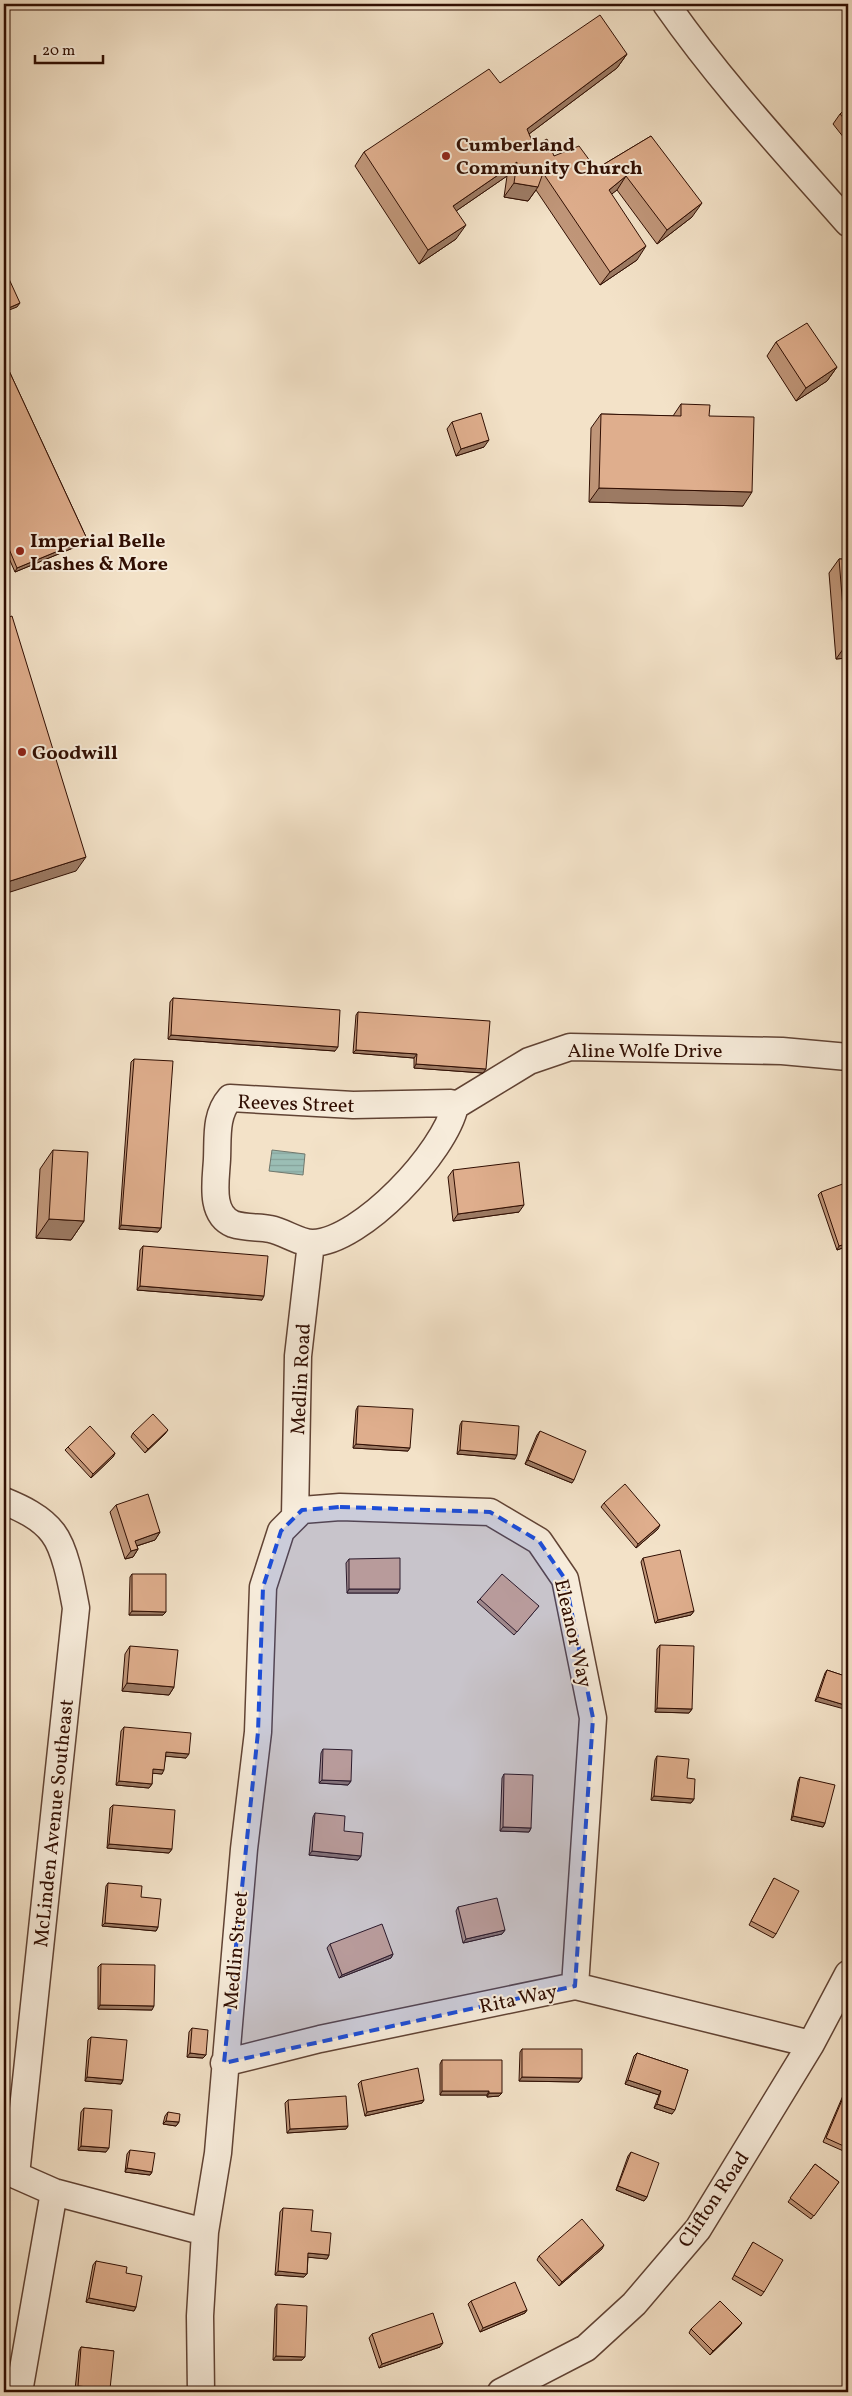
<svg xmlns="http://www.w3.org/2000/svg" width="852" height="2396" viewBox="0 0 852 2396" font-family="Vollkorn,serif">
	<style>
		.water { fill: url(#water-rules); stroke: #70786d }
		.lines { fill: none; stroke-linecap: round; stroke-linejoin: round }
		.minor-casing { stroke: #614334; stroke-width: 29 }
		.minor { stroke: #f7ecdb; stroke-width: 26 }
		.wall { fill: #c09679; stroke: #300e02 }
		.shaded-wall { fill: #9c7a63; stroke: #300e02 }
		.building { fill: #dfae8d; stroke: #300e02 }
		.marked { fill: #1d4ed8; fill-opacity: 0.2; stroke: #1d4ed8; stroke-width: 4; stroke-dasharray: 10 6; stroke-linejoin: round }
		.poi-dot { fill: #8f2418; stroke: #f7ecdb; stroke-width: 2 }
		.labels { text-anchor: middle; stroke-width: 4; stroke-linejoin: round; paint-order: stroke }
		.poi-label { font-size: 20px; font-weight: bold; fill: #300e02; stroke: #f7ecdb; text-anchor: start }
		.street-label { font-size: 20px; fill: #300e02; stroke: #f7ecdb }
	</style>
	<defs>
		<pattern id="water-rules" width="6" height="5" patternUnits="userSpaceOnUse" patternTransform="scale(1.25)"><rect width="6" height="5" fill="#9bbeb5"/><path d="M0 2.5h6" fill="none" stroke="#86a29a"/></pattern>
	</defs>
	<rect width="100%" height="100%" fill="#f3e2c8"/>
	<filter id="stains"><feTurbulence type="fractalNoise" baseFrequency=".004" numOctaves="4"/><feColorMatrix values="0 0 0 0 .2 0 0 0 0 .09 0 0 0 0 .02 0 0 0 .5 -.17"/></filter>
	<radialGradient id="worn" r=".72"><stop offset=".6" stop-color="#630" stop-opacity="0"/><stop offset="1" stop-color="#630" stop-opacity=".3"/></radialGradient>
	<path class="water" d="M272,1150l33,4 -2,21 -34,-4z"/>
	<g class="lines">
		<defs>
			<path id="minor" d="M666,4c56,80 118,146 182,219
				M230,1098l123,7 98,-2 4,3c-10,46 -93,135 -142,137 -14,0 -28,-11 -43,-14 -12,-2 -25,-1 -37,-5 -24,-10 -17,-44 -16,-65 1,-21 -2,-44 13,-61z
				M455,1106l74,-45 41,-14 212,4 66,6
				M4,1501c17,7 37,16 49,32 13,17 19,54 23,75l-60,567
				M295,1516l3,-160 13,-113
				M224,2063l96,-24 255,-53 236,58
				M4,2170l50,22 151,40
				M19,2392l35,-200
				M201,2392l-1,-76 5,-84 13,-79 26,-304 14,-117 5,-145 18,-56 21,-21 38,-3 150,5 49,29 26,38 28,139 -18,268
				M501,2392l85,-44 48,-44 64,-75 113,-185 37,-70"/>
		</defs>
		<use href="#minor" class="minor-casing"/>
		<use href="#minor" class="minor"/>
	</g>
	<path class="wall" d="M627,54l-10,14 -88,66 5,12 20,10 42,13 55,-33 41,81 -35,27 -40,-54 -6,4 26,66 -37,25 -64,-95 -8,11 -24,-4 3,-21 -51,35v28l-37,25 -64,-98 9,-14 136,-69z
		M848,107v36l-15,-19 7,-10z
		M776,342l61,25 -10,14 -31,20 -29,-45z
		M4,360l83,179 -2,4 -70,29 -11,-25z
		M681,404l28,12 34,90 -154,-4 2,-74 10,-14 72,2z
		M452,422l32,25 -28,9 -9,-27z
		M839,559h9v99l-12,1 -7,-86z
		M173,998l162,53 -167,-12 2,-37z
		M358,1012l125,61 -69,-5v-10l-61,-5 3,-38z
		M134,1059l27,169 -3,4 -39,-3 12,-167z
		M53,1150l31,71 -13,19 -35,-2 4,-69z
		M453,1170l66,42 -66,9 -5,-44z
		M821,1192l27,54 -11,4 -19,-55z
		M143,1246l119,54 -125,-10 3,-40z
		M358,1406l50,45 -55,-3 3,-38z
		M462,1421l53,38 -58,-5 3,-29z
		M540,1431l32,52 -47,-19 12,-29z
		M133,1433l32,1 -20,19 -14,-16z
		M68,1447l47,6 -2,4 -22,21 -26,-28z
		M604,1503l54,26 -22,19 -35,-41z
		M116,1505l44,27 -5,8 -18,6 1,3 -5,8 -8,2 -15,-47z
		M643,1558l51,53 -3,4 -36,8 -14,-61z
		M349,1559l49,34h-51l-1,-30z
		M132,1574l34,38 -3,3h-34l1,-38z
		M480,1599l59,7 -25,29 -37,-33z
		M660,1645l32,64 -3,4 -34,-1 2,-63z
		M130,1646l44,41 -5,8 -47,-4 3,-37z
		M827,1670l21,7 -33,24 10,-28z
		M124,1727l62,31 -20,-2 -4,18 -10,-1v11l-3,4 -33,-3 5,-54z
		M323,1749l28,32 -3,4 -29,-2 2,-30z
		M657,1756l30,22 7,21 -3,4 -40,-3 4,-40z
		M504,1774l27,54 -2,4 -29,-1 2,-53z
		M800,1777l25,46 -2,4 -32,-7 7,-39z
		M113,1805l59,44 -3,4 -62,-5 3,-40z
		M315,1813l29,18 17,25 -3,4 -49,-5 4,-38z
		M774,1878l2,56 -3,4 -24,-13z
		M108,1883l33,14 17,30 -2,4 -54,-5 4,-40z
		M458,1907l47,23 -3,4 -39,9 -7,-32z
		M330,1944l63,10 -2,4 -52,20 -12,-30z
		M101,1964l51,46 -54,-1v-42z
		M192,2028l14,27 -3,3 -16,-1 2,-25z
		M91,2037l32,43 -2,4 -36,-3 3,-41z
		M522,2049l60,29 -3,4 -60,-1 1,-29z
		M637,2053l51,17 -16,44 -18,-6 5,-13 -34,-11 9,-28z
		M442,2060l57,36 -12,1v-2h-47v-31z
		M361,2081l63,19 -2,3 -57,13 -7,-32z
		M848,2084v69l-25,-11z
		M288,2100l60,26 -2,3 -59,4 -2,-30z
		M84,2108l22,44 -28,-2 3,-38z
		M168,2112l11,10 -3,4 -13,-2 2,-8z
		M130,2150l22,22 -2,3 -25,-3 2,-18z
		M631,2152l16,45 -3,4 -28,-11 12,-34z
		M815,2164l24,18 -28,37 -23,-17z
		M283,2208l28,23 18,24 -2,4 -19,-2 -1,17 -3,3 -29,-2 5,-63z
		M753,2242l11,50 -3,4 -29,-17z
		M602,2249l-43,37 -22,-26 2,-4z
		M96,2261l30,12 10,34 -2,4 -48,-9 7,-37z
		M471,2301l56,9 -2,3 -45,19 -12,-28z
		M277,2304l25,56h-29l2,-52z
		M739,2327l-29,28 -21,-22 2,-4z
		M372,2334l68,13 -61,21 -10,-30z
		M81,2347l33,4 -39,39 4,-39z"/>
	<path class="shaded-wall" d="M627,54l-10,14 -100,75 10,-14z
		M517,162l-10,14 -64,44 10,-14z
		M626,176l-9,14 -18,14 10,-14z
		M514,183l24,4 -10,14 -24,-4z
		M702,203l-10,14 -35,27 10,-14z
		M466,225l-10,14 -37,25 9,-14z
		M646,246l-9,14 -37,25 10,-13z
		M20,303l-3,4 -13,5v-2z
		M837,367l-10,14 -31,20 10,-13z
		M489,440l-5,7 -28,9 5,-7z
		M599,488l153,4 -9,14 -154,-4z
		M87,539l-2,4 -70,29 2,-4z
		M846,645h2v13l-12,1z
		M86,857l-10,14 -72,23v-11z
		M171,1035l167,12 -3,4 -167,-12z
		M356,1050l61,4 -3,4 -61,-5z
		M416,1064l70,5 -3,4 -69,-5z
		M524,1205l-5,7 -66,9 5,-7z
		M49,1219l35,2 -13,19 -35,-2z
		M121,1225l40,3 -3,4 -39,-3z
		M848,1243v3l-11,4 2,-4z
		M140,1286l124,10 -2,4 -125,-10z
		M168,1430l-3,4 -20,19 3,-4z
		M356,1444l54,4 -2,3 -55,-3z
		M460,1450l57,5 -2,4 -58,-5z
		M115,1453l-2,4 -22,21 2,-4z
		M528,1460l46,20 -2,3 -47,-19z
		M660,1525l-2,4 -22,19 2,-4z
		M160,1532l-5,8 -25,8 5,-7z
		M138,1549l-5,8 -8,2 6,-8z
		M349,1589h51l-2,4h-51z
		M132,1611l34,1 -3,3h-34z
		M694,1611l-3,4 -36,8 3,-3z
		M127,1683l47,4 -5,8 -47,-4z
		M818,1697l30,9v4l-33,-9z
		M657,1708l35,1 -3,4 -34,-1z
		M166,1752l23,2 -3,4 -23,-2z
		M153,1769l11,1 -2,4 -12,-1z
		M322,1780l29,1 -3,4 -29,-2z
		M119,1781l33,3 -3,4 -33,-3z
		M654,1796l40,3 -3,4 -40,-3z
		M793,1816l32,7 -2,4 -32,-7z
		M503,1827l28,1 -2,4 -29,-1z
		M109,1844l63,5 -3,4 -62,-5z
		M312,1851l49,5 -3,4 -49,-5z
		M105,1923l53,4 -2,4 -54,-5z
		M505,1930l-3,4 -39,9 3,-4z
		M393,1954l-2,4 -52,20 3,-3z
		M100,2005l54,1 -2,4 -54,-1z
		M190,2053l16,2 -3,3 -16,-1z
		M87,2077l36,3 -2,4 -36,-3z
		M522,2077l60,1 -3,4 -60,-1z
		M628,2080l33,11 -2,4 -34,-11z
		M442,2091h47l-2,4h-47z
		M489,2093h13l-3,3 -12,1z
		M424,2100l-2,3 -57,13 2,-4z
		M657,2104l18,6 -3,4 -18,-6z
		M166,2121l13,1 -3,4 -13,-2z
		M348,2126l-2,3 -59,4 3,-4z
		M81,2146l28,2 -3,4 -28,-2z
		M127,2168l25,4 -2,3 -25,-3z
		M618,2186l29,11 -3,4 -28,-11z
		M604,2245l-2,4 -43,37 3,-4z
		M308,2253l21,2 -2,4 -21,-2z
		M278,2271l29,3 -3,3 -29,-2z
		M89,2298l47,9 -2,4 -48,-9z
		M527,2310l-2,3 -45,19 3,-4z
		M742,2323l-3,4 -29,28 3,-4z
		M443,2343l-3,4 -61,21 3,-4z
		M276,2356l29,1 -3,3h-29z
		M78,2386l32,3 -2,3h-10l-23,-2z"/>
	<path class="building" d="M600,15l27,39 -100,75 7,17 13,-7 7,17 25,-10 17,23 55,-33 51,67 -35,27 -41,-54 -17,14 37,56 -36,26 -67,-99 -5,14 -24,-4 3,-21 -64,44 13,19 -38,25 -64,-98 125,-83 11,14z
		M848,107v16l-8,-9z
		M4,268l16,35 -16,7z
		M807,323l30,44 -31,21 -30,-46z
		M4,360l83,179 -70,29 -13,-31z
		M681,404l29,1 -1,11 45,1 -2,75 -153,-4 2,-74 80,2z
		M481,413l8,27 -28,9 -9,-27z
		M839,559h9v86h-2z
		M12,616l74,241 -82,26v-264z
		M173,998l167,12 -2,37 -167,-12z
		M358,1012l132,9 -4,48 -70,-5 1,-10 -61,-4z
		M134,1059l39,2 -12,167 -40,-3z
		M4,1085h2l-2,35z
		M53,1150l35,2 -4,69 -35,-2z
		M519,1162l5,43 -66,9 -5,-44z
		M848,1182v61l-9,3 -18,-54z
		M143,1246l125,10 -4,40 -124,-10z
		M358,1406l55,3 -3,39 -54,-4z
		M153,1414l15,16 -20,19 -15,-16z
		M462,1421l57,5 -2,29 -57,-5z
		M90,1426l25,27 -22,21 -25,-27z
		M540,1431l46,20 -12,29 -46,-20z
		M625,1484l35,41 -22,19 -34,-41z
		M148,1494l12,38 -25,9 3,8 -7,2 -15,-46z
		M680,1550l14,61 -36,9 -15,-62z
		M400,1558v31h-51v-30z
		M132,1574h34v38l-34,-1z
		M502,1574l37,32 -22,26 -37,-33z
		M4,1586h4l-3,46 -1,-1z
		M660,1645l34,1 -2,63 -35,-1z
		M130,1646l48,4 -4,37 -47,-4z
		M827,1670l21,7v29l-30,-9z
		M124,1727l67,6 -2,21 -23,-2 -2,18 -11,-1 -1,15 -33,-3z
		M323,1749l29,1 -1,31 -29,-1z
		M657,1756l32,3 -2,19 8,1 -1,20 -40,-3z
		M504,1774l29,1 -2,53 -28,-1z
		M800,1777l35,8 -10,38 -32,-7z
		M113,1805l62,5 -3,39 -63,-5z
		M315,1813l30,3 -1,15 19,2 -2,23 -49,-5z
		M774,1878l25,13 -23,43 -25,-13z
		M108,1883l34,3 -1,11 20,2 -3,28 -53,-4z
		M497,1898l8,32 -39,9 -8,-32z
		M382,1924l11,30 -51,21 -12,-31z
		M101,1964l54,1 -1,41 -54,-1z
		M192,2028l16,2 -2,25 -16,-2z
		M91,2037l36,3 -4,40 -36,-3z
		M522,2049h60v29l-60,-1z
		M637,2053l51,17 -13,40 -18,-6 4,-13 -33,-11z
		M442,2060h60v33h-13v-2h-47z
		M418,2068l6,32 -57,12 -6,-31z
		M848,2086v62l-22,-10z
		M346,2096l2,30 -58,3 -2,-29z
		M84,2108l28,2 -3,38 -28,-2z
		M168,2112l12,2 -1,8 -13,-1z
		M130,2150l25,3 -3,19 -25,-4z
		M631,2152l28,11 -12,34 -29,-11z
		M815,2164l24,18 -25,34 -24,-18z
		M283,2208l30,2 -2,21 20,2 -2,22 -21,-2 -1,21 -29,-3z
		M582,2219l22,26 -42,37 -23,-26z
		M753,2242l30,18 -19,32 -30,-17z
		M96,2261l31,6 -1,6 16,3 -6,31 -47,-9z
		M515,2282l12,28 -44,18 -12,-27z
		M720,2301l22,22 -29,28 -22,-22z
		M277,2304l30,2 -2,51 -29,-1z
		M433,2313l10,30 -61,21 -10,-30z
		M81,2347l33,4 -4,38 -32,-3z"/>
	<path class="marked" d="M340,1507l150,5 49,29 26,38 28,139 -18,268 -351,77 34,-331 5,-145 18,-56 21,-21z"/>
	<g class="poi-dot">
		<circle cx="446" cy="156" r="5"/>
		<circle cx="20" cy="551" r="5"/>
		<circle cx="22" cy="752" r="5"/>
	</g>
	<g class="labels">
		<g class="poi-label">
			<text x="456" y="151">Cumberland<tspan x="456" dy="23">Community Church</tspan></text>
			<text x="30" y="547">Imperial Belle<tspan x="30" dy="23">Lashes &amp; More</tspan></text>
			<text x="32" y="759">Goodwill</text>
		</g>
		<g class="street-label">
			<text x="645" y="1057">Aline Wolfe Drive</text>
			<text transform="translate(296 1103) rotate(2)" y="7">Reeves Street</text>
			<text transform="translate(300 1379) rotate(-87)" y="7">Medlin Road</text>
			<text transform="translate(574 1633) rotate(77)" y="7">Eleanor Way</text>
			<text transform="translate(53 1823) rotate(-84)" y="7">McLinden Avenue Southeast</text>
			<text transform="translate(235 1950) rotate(-85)" y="7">Medlin Street</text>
			<text transform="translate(518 1998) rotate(-12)" y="7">Rita Way</text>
			<text transform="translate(713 2199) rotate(-56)" y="7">Clifton Road</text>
		</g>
	</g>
	<rect width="852" height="2396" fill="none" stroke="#f3e2c8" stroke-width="20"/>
	<rect x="5" y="5" width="842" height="2386" fill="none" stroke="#300e02" stroke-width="2.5"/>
	<rect x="10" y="10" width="832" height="2376" fill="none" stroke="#300e02"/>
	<path d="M35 55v8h68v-8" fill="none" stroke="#300e02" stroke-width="2.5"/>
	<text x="42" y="55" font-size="15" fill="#300e02" stroke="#f7ecdb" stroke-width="4" paint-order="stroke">20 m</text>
	<rect width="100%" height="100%" filter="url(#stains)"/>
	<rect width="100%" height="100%" fill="url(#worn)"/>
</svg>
